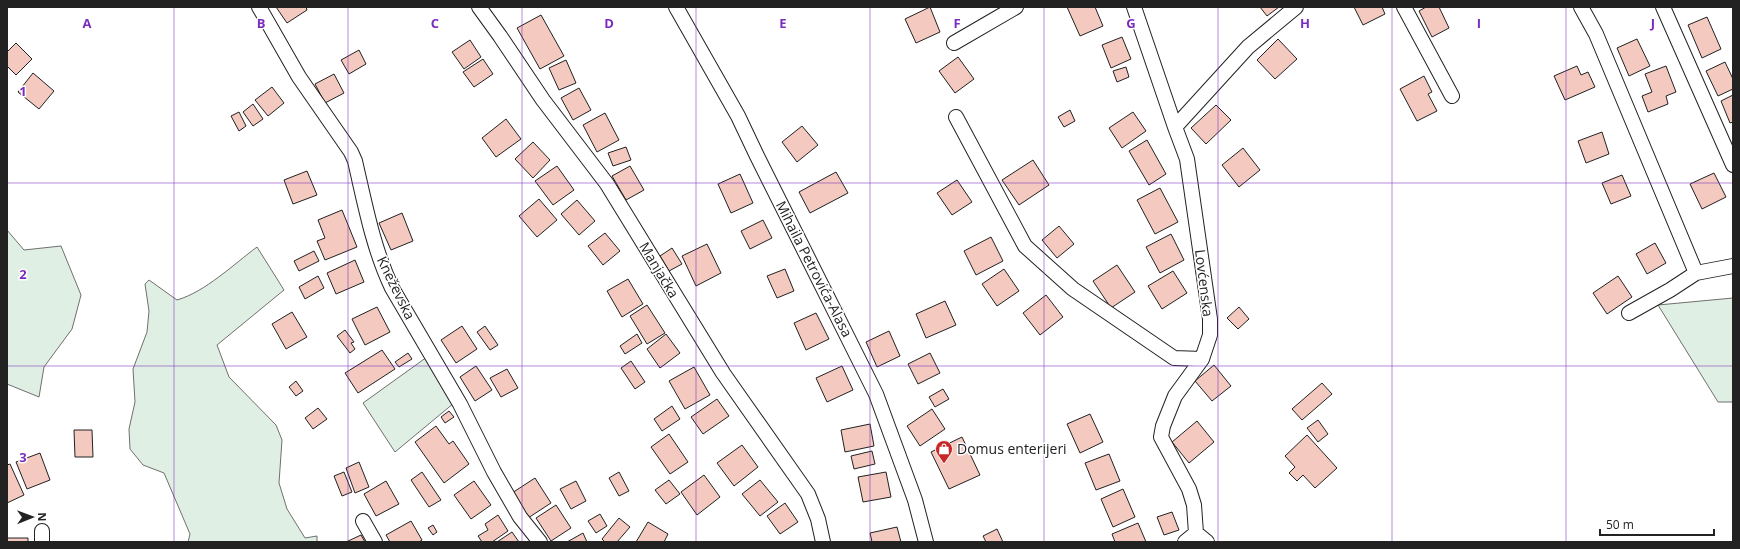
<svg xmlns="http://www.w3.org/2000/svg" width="1740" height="549" viewBox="0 0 1740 549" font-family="'Open Sans',sans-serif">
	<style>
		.green { fill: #e0efe3; stroke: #6f6f6f }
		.building { fill: #f3c9c0; stroke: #222 }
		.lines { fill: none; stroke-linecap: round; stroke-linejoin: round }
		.street-casing { stroke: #222; stroke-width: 16 }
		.street { stroke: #fff; stroke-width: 14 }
		.grid { fill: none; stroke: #7b2cbf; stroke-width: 1; stroke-opacity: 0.55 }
		.labels { text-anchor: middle; stroke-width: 3; stroke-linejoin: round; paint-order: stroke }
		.street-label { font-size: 14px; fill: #222; stroke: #fff }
		.poi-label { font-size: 14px; fill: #222; stroke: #fff; text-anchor: start }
		.grid-label { font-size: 13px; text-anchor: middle; font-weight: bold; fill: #7b2cbf; stroke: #fff; stroke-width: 3; stroke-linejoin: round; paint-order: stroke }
	</style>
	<rect width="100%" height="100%" fill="#fff"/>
	<path class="green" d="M7,230l17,20 37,-4 20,49 -9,34 -28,38 -5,30 -32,-13z
		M257,247l27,43 -67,55 12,32 47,48 6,15 -3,43 8,26 18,29 12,-2v6h-129l2,-8 -26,-61 -21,-8 -13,-16 -1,-20 6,-27 -2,-33 14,-37 2,-21 -4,-27 4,-4 28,20c28,-8 57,-36 80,-53z
		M1733,298v104h-15l-60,-97z
		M427,357l27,46 -59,49 -32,-49z"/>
	<path class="building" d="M276,7h30l1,3 -20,13z
		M930,7l10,25 -24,11 -11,-24z
		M1067,7h28l8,19 -23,10z
		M1260,7h19l-12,9z
		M1354,7h28l3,7 -22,11z
		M1426,7h13l10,21 -17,9 -13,-26z
		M541,15l23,41 -24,13 -23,-41z
		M1707,17l14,32 -19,9 -14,-33z
		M1122,37l9,22 -20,9 -9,-23z
		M1278,39l19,20 -22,20 -18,-19z
		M1637,39l13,27 -21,10 -12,-28z
		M470,40l11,17 -17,12 -12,-17z
		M16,43l16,16 -16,16 -9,-9v-14z
		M359,50l7,14 -17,10 -8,-14z
		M958,57l16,22 -19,14 -16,-22z
		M483,59l10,15 -19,13 -11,-15z
		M566,60l10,23 -17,7 -10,-22z
		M1725,62l8,17v10l-15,7 -12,-25z
		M1577,66l4,9 7,-3 7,15 -30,13 -11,-24z
		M1666,66l10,26 -10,4 2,8 -20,8 -6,-16 10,-4 -7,-18z
		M1126,67l3,10 -12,5 -4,-11z
		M33,73l21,18 -15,18 -21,-17z
		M334,74l10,19 -19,10 -10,-19z
		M1424,76l8,16 -4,2 9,17 -20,10 -17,-32z
		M272,87l12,16 -16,13 -13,-16z
		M579,88l12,22 -18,10 -12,-22z
		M1733,95v27l-3,1 -9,-22z
		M253,104l10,15 -10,7 -10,-14z
		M1216,105l15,15 -25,24 -15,-16z
		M1070,110l5,11 -11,6 -6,-10z
		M239,112l7,14 -7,5 -8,-15z
		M1133,112l13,19 -24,17 -13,-20z
		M605,113l14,27 -22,12 -14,-27z
		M506,119l15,20 -25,18 -14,-19z
		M802,126l16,19 -21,17 -15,-20z
		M1602,132l7,22 -23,9 -8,-22z
		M1147,140l19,34 -17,11 -20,-34z
		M533,142l17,18 -17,18 -18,-19z
		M626,147l5,13 -18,6 -5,-13z
		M1243,148l17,22 -21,17 -17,-22z
		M1033,160l16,25 -30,20 -17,-25z
		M557,166l17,24 -21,15 -18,-24z
		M630,166l14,24 -18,10 -14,-24z
		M307,171l10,24 -24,9 -9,-24z
		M836,172l12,21 -38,20 -11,-21z
		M1714,173l12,24 -24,12 -12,-25z
		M740,174l13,29 -22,10 -13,-29z
		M1622,175l9,21 -20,8 -9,-21z
		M957,180l15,22 -20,13 -15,-22z
		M1160,188l18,34 -23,12 -18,-34z
		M539,199l18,21 -20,17 -18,-21z
		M577,200l18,21 -16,14 -18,-21z
		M342,210l15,37 -32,13 -8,-19 8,-3 -7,-18z
		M402,213l11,28 -22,9 -12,-27z
		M763,220l9,18 -22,11 -9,-18z
		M1059,226l15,18 -17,14 -15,-18z
		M605,233l15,18 -17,14 -15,-19z
		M1171,234l13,26 -24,13 -14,-26z
		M991,237l12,24 -27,14 -12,-24z
		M1655,243l11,20 -19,11 -11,-20z
		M707,244l14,29 -25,13 -14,-30z
		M672,248l10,16 -13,7 -9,-15z
		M314,251l5,10 -20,10 -5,-10z
		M355,260l9,22 -28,12 -9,-21z
		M1117,265l18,27 -24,16 -18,-27z
		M785,269l9,22 -17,7 -10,-22z
		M1004,269l15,22 -22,15 -15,-22z
		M1173,271l14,22 -25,16 -14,-23z
		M318,276l6,12 -19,11 -6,-12z
		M1618,276l14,21 -25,17 -14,-21z
		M628,279l15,25 -21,13 -15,-26z
		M1046,295l17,22 -23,18 -17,-22z
		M945,301l11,24 -30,13 -10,-24z
		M647,305l18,28 -18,11 -17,-28z
		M377,307l13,25 -25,13 -13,-26z
		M1239,307l10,12 -11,10 -11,-11z
		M292,312l15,25 -21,12 -14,-25z
		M816,313l13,26 -23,11 -12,-27z
		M462,326l15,23 -21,14 -15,-23z
		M485,326l13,19 -8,5 -13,-18z
		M345,330l9,12 -3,1 4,6 -5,4 -13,-17z
		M889,331l11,25 -23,11 -11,-25z
		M637,334l5,9 -17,11 -5,-8z
		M666,334l14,19 -20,15 -13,-19z
		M382,350l13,19 -37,24 -13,-20z
		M408,353l4,6 -13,8 -4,-5z
		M930,353l10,20 -22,11 -10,-20z
		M631,361l14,21 -10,7 -14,-21z
		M1214,365l17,21 -19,15 -17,-20z
		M476,366l16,24 -17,11 -15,-24z
		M842,366l11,24 -26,12 -11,-24z
		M694,367l16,28 -25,14 -16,-28z
		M507,369l11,19 -17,9 -11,-19z
		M296,381l7,10 -7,5 -7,-9z
		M1322,383l10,11 -30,26 -10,-11z
		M943,389l6,10 -14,8 -6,-10z
		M717,399l12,17 -26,18 -12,-17z
		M672,406l8,13 -18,12 -8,-12z
		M318,408l9,11 -14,10 -8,-11z
		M932,409l13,20 -25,17 -13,-20z
		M449,411l5,6 -9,6 -4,-6z
		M1090,414l13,28 -23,11 -13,-29z
		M1318,420l10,14 -10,8 -11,-14z
		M1197,421l17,21 -25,21 -17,-21z
		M870,424l4,22 -29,6 -4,-22z
		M436,426l13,18 4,-3 16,23 -25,19 -29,-41z
		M74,430h18l1,27h-18z
		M669,434l19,28 -18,12 -19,-27z
		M1307,435l30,33 -22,20 -12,-13 -6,6 -8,-8 6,-6 -10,-11z
		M962,437l18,38 -31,14 -18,-37z
		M742,445l16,22 -24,19 -17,-23z
		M872,451l3,13 -21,5 -3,-13z
		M40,453l10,27 -23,9 -11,-27z
		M1109,454l11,27 -24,9 -11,-27z
		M359,462l10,25 -14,6 -9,-25z
		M10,464l14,31 -17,8v-38z
		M344,472l8,20 -10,4 -8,-20z
		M422,472l19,28 -12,7 -18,-27z
		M619,472l10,19 -10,5 -10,-18z
		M886,472l5,25 -28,5 -5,-25z
		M704,475l16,22 -23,18 -16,-23z
		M535,478l16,25 -23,15 -16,-25z
		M669,480l11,14 -14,10 -11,-14z
		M760,480l18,22 -18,14 -18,-22z
		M386,481l13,23 -23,12 -12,-22z
		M474,481l17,24 -20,14 -17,-24z
		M576,481l10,20 -15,8 -11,-20z
		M1123,489l12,28 -22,10 -12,-28z
		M785,503l13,19 -18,12 -13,-18z
		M556,505l15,23 -20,13 -15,-23z
		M1172,512l7,18 -15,5 -7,-18z
		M600,514l7,12 -11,7 -8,-12z
		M498,515l10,16 -16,11h-10l-4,-6 10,-6 -3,-6z
		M619,518l11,9 -13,15h-12l-3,-3z
		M411,521l11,19 -3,2h-29l-4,-7z
		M648,522l20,12 -4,8h-28z
		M1138,523l8,19h-31l-3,-8z
		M433,525l4,7 -4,3 -5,-7z
		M897,527l4,15h-29l-2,-9z
		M997,529l6,13h-17l-3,-6z
		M512,532l7,10h-22z
		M583,533l4,9h-20z
		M361,535l4,7h-19z
		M7,538h21v4h-21z"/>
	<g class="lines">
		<defs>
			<path id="street" d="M259,7l40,70 52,75 4,9c10,43 18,87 37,127l68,116 34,68 26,45 20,25
				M479,7l21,29 43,64 64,84 116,189 85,121 10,25 5,23
				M676,7l62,109 19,40 119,238 39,106 11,42
				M1134,7l41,120 12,32 23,160v16l-8,24 -27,37 -12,30 -2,11 28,52 5,16 2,28 -11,9
				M1404,7l48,89
				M1581,7l15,27 100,239
				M1663,7l70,158
				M954,43l62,-36
				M956,117l69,129 48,43 101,69 28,1
				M1175,127l73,-80 48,-40
				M1629,313l41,-23 26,-17 37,-7
				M363,521l12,21
				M1196,533l11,9
				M42,542v-11"/>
		</defs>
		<use href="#street" class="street-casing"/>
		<use href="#street" class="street"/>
	</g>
	<path class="grid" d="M174,7v535M348,7v535M522,7v535M696,7v535M870,7v535M1044,7v535M1218,7v535M1392,7v535M1566,7v535M7,183h1726M7,366h1726"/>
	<defs>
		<symbol id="shop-pin" viewBox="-11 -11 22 30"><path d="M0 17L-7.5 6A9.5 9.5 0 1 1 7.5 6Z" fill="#c62828" stroke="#fff"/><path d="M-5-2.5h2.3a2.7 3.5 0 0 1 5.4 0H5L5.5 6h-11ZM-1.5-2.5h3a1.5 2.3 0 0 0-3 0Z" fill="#fff"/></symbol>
	</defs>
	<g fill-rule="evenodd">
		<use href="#shop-pin" x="934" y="439" width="20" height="27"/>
	</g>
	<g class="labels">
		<g class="street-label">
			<text transform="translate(814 269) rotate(63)" y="5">Mihaila Petrovića-Alasa</text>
			<text transform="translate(659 270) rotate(59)" y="5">Manjačka</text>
			<text transform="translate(1204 283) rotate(83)" y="5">Lovćenska</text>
			<text transform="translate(396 288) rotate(64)" y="5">Kneževska</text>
		</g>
		<g class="poi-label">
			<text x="957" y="454">Domus enterijeri</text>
		</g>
	</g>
	<g class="grid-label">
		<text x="87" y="28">A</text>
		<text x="261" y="28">B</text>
		<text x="435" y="28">C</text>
		<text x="609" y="28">D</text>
		<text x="783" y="28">E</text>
		<text x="957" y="28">F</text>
		<text x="1131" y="28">G</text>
		<text x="1305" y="28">H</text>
		<text x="1479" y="28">I</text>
		<text x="1653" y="28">J</text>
		<text x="23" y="96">1</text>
		<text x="23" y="279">2</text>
		<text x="23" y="462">3</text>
	</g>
	<rect width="1740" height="549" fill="none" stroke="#222222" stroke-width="16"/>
	<g transform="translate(32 517) rotate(89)" stroke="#ffffff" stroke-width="3" paint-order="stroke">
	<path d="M0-3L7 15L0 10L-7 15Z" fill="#222222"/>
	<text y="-6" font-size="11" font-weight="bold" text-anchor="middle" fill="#222222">N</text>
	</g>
	<path d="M1600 529v6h114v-6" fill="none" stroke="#222222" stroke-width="2"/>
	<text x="1606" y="529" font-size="12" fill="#222222" stroke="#ffffff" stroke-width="3" paint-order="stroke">50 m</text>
</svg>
